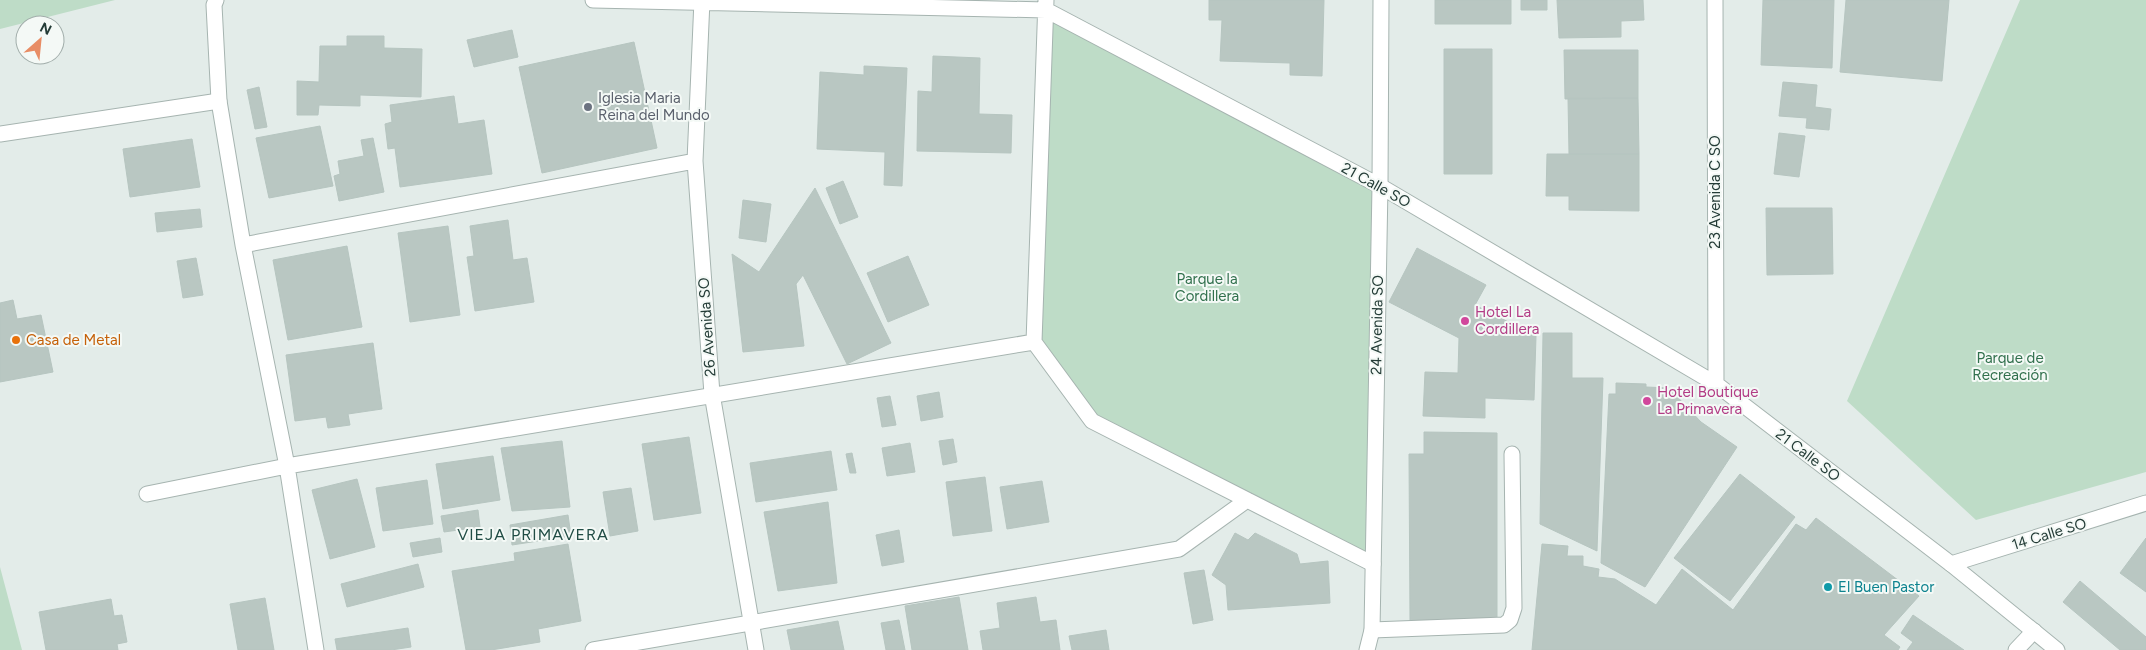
<svg xmlns="http://www.w3.org/2000/svg" width="2146" height="650" viewBox="0 0 2146 650" font-family="Figtree,sans-serif">
	<style>
		.green { fill: #bedcc7 }
		.building { fill: #b9c7c2; stroke: #b6c5c0 }
		.lines { fill: none; stroke-linecap: round; stroke-linejoin: round }
		.service-casing { stroke: #a6b4b0; stroke-width: 17 }
		.minor-casing { stroke: #a6b4b0; stroke-width: 17 }
		.tertiary-casing { stroke: #a6b4b0; stroke-width: 17 }
		.service { stroke: #fff; stroke-width: 15 }
		.minor { stroke: #fff; stroke-width: 15 }
		.tertiary { stroke: #fff; stroke-width: 15 }
		.worship-dot { fill: #6b7280; stroke: #f4f9f6; stroke-width: 2 }
		.hotel-dot { fill: #d1479c; stroke: #f4f9f6; stroke-width: 2 }
		.food-dot { fill: #e8710a; stroke: #f4f9f6; stroke-width: 2 }
		.culture-dot { fill: #0f9aa8; stroke: #f4f9f6; stroke-width: 2 }
		.labels { text-anchor: middle; stroke-width: 4; stroke-linejoin: round; paint-order: stroke }
		.worship-label { font-size: 15px; fill: #5b616d; stroke: #f4f9f6; text-anchor: start }
		.street-label { font-size: 15px; fill: #243c37; stroke: #f4f9f6 }
		.park-label { font-size: 15px; fill: #31704d; stroke: #f4f9f6 }
		.hotel-label { font-size: 15px; fill: #b23c85; stroke: #f4f9f6; text-anchor: start }
		.food-label { font-size: 15px; fill: #c56008; stroke: #f4f9f6; text-anchor: start }
		.culture-label { font-size: 15px; fill: #0d838f; stroke: #f4f9f6; text-anchor: start }
		.neighbourhood-label { font-size: 16px; letter-spacing: 1px; fill: #214d45; stroke: #f4f9f6 }
	</style>
	<rect width="100%" height="100%" fill="#e3ece9"/>
	<path class="green" d="M0,0h115l-115,29z
		M2020,0h126v472l-170,48 -129,-119z
		M1046,10l334,176 -8,376 -280,-141 -58,-79z
		M0,567l22,83h-22z"/>
	<path class="building" d="M1209,0h115l-2,76 -32,-1v-12l-70,-2 2,-41h-13z
		M1435,0h76v24h-76z
		M1521,0h26v10h-26z
		M1557,0h86l1,20 -23,1v16l-62,1z
		M1763,0h71l-2,68 -71,-3z
		M1846,0h103l-7,81 -102,-9z
		M512,30l6,27 -44,10 -7,-27z
		M347,36h37v12l38,1 -1,48 -61,-2v11l-41,-1 -1,10h-21v-34l22,1 1,-36h27z
		M634,42l23,106 -115,25 -23,-106z
		M1444,49h48v125h-48z
		M1564,50h74v48l-73,1z
		M933,56l47,2 -1,56 33,1 -1,38 -94,-2 1,-60 14,1z
		M864,66l43,2 -5,118 -18,-1 1,-33 -68,-3 3,-77 44,3z
		M1783,82l34,3 -2,22 16,2 -2,21 -23,-2 1,-10 -28,-2z
		M259,87l8,40 -12,2 -8,-39z
		M454,96l4,28 26,-4 8,54 -92,13 -5,-39 -7,1 -3,-25 7,-2 -2,-17z
		M1568,98h70l1,56h-70z
		M320,126l13,60 -64,12 -13,-60z
		M1779,133l26,3 -6,41 -25,-3z
		M373,138l11,54 -45,9 -5,-25 6,-2 -2,-13 26,-5 -3,-16z
		M192,139l8,48 -70,10 -7,-48z
		M1547,154h92v57l-70,-1v-14h-23z
		M843,181l15,36 -18,7 -14,-36z
		M815,188l76,155 -44,21 -44,-89 -7,9 8,62 -61,6 -11,-98 27,18z
		M743,200l28,4 -5,38 -27,-4z
		M1766,208h66l1,66 -66,1z
		M200,209l2,18 -45,5 -2,-19z
		M508,220l5,40 14,-2 7,44 -59,9 -8,-54 7,-1 -4,-30z
		M448,226l12,89 -50,7 -12,-89z
		M347,246l15,81 -74,13 -15,-80z
		M1417,248l69,37 -11,20 61,31 -2,64 -49,-2v20l-62,-2 2,-44 33,1 1,-35 -70,-36z
		M908,256l21,49 -41,17 -21,-49z
		M196,258l7,37 -20,3 -6,-37z
		M13,300l4,19 24,-4 12,57 -53,10v-79z
		M1543,333h29v45h31l-6,173 -57,-27z
		M373,343l9,66 -34,5 2,11 -22,3 -2,-11 -31,4 -9,-66z
		M1616,383l30,1v3l23,1 32,34 36,25 -92,140 -44,-24 8,-169h7z
		M939,392l4,25 -22,4 -4,-25z
		M890,396l6,29 -14,2 -5,-29z
		M1424,432l73,1v188h-87l-1,-167h15z
		M689,437l12,76 -47,7 -12,-76z
		M953,439l4,23 -14,3 -4,-24z
		M562,441l8,66 -58,4 -11,-63z
		M910,443l5,29 -28,4 -5,-28z
		M831,451l6,39 -81,12 -6,-39z
		M852,453l4,20h-6l-4,-19z
		M493,456l7,44 -57,9 -7,-45z
		M1740,474l55,43 -65,84 -56,-43z
		M985,477l7,54 -39,5 -7,-54z
		M357,479l18,68 -45,12 -18,-69z
		M427,480l6,44 -50,7 -7,-43z
		M1042,481l7,41 -42,7 -7,-42z
		M631,488l7,43 -28,5 -7,-44z
		M828,502l9,81 -59,8 -14,-79z
		M478,510l2,17 -36,5 -3,-16z
		M568,515l3,21 -59,9 -2,-20z
		M1816,518l103,78 -35,39 16,12 -2,3h-366l10,-106 26,2 -1,10h16v10l16,3 -1,8 17,2 41,26 26,-36 51,41 63,-86 10,6z
		M899,530l5,32 -22,4 -6,-31z
		M1235,533l13,7 7,-7 42,21 3,10 28,-3 2,42 -102,7 -2,-25 -14,-10z
		M440,538l2,14 -29,5 -3,-14z
		M2146,538v54l-26,-19z
		M568,544l13,77 -43,8 2,13 -49,8h-25l-14,-79 63,-10 -1,-8z
		M418,564l6,23 -77,20 -6,-23z
		M1204,570l9,50 -20,4 -9,-51z
		M2080,581l66,56v13h-26l-57,-48z
		M959,597l9,53h-56l-7,-44z
		M1036,597l4,25 16,-2 4,30h-77l-3,-19 20,-3 -3,-25z
		M265,598l9,52h-36l-8,-46z
		M111,599l3,17 8,-1 5,27 -10,2 1,6h-72l-7,-38z
		M1913,615l51,35h-57l6,-8 -12,-9z
		M899,620l6,30h-19l-5,-27z
		M838,621l6,29h-53l-4,-20z
		M408,628l3,19 -20,3h-54l-2,-11z
		M1106,630l3,20h-37l-3,-14z"/>
	<g class="lines">
		<defs>
			<path id="service" d="M0,134l219,-33
				M1372,630l132,-5 6,-5 4,-12 -2,-154
				M2016,650l18,-19"/>
			<path id="minor" d="M216,0l-2,5 5,96 24,144 44,221 29,184
				M593,0l453,10 334,176 1,-186
				M702,0l-7,161 17,233 44,256
				M243,245l452,-84
				M1034,342l58,79 281,143
				M147,494l140,-28 747,-124 12,-342
				M1951,564l195,-61
				M593,650l586,-101 68,-49"/>
			<path id="tertiary" d="M1715,0l1,384
				M1367,650l5,-20 8,-444 336,198 235,180 106,86"/>
		</defs>
		<use href="#service" class="service-casing"/>
		<use href="#minor" class="minor-casing"/>
		<use href="#tertiary" class="tertiary-casing"/>
		<use href="#service" class="service"/>
		<use href="#minor" class="minor"/>
		<use href="#tertiary" class="tertiary"/>
	</g>
	<circle class="worship-dot" cx="588" cy="107" r="5"/>
	<g class="hotel-dot">
		<circle cx="1465" cy="321" r="5"/>
		<circle cx="1647" cy="401" r="5"/>
	</g>
	<circle class="food-dot" cx="16" cy="340" r="5"/>
	<circle class="culture-dot" cx="1828" cy="587" r="5"/>
	<g class="labels">
		<g class="worship-label">
			<text x="598" y="103">Iglesia Maria<tspan x="598" dy="17">Reina del Mundo</tspan></text>
		</g>
		<g class="street-label">
			<text transform="translate(1376 185) rotate(29)" y="5">21 Calle SO</text>
			<text transform="translate(1715 192) rotate(-90)" y="5">23 Avenida C SO</text>
			<text transform="translate(1377 325) rotate(-89)" y="5">24 Avenida SO</text>
			<text transform="translate(707 327) rotate(-94)" y="5">26 Avenida SO</text>
			<text transform="translate(1808 455) rotate(37)" y="5">21 Calle SO</text>
			<text transform="translate(2049 534) rotate(-17)" y="5">14 Calle SO</text>
		</g>
		<g class="park-label">
			<text x="1207" y="284">Parque la<tspan x="1207" dy="17">Cordillera</tspan></text>
			<text x="2010" y="363">Parque de<tspan x="2010" dy="17">Recreación</tspan></text>
		</g>
		<g class="hotel-label">
			<text x="1475" y="317">Hotel La<tspan x="1475" dy="17">Cordillera</tspan></text>
			<text x="1657" y="397">Hotel Boutique<tspan x="1657" dy="17">La Primavera</tspan></text>
		</g>
		<g class="food-label">
			<text x="26" y="345">Casa de Metal</text>
		</g>
		<g class="culture-label">
			<text x="1838" y="592">El Buen Pastor</text>
		</g>
		<g class="neighbourhood-label">
			<text x="533" y="540">VIEJA PRIMAVERA</text>
		</g>
	</g>
	<g transform="translate(40 40) rotate(27)"><circle r="24" fill="#f4f9f6" stroke="#a1adaa"/>
	<path d="M0-4L9 19L0 12L-9 19Z" fill="#e88d65"/>
	<text y="-8" font-size="14" font-weight="bold" text-anchor="middle" fill="#243c37">N</text>
	</g>
</svg>
